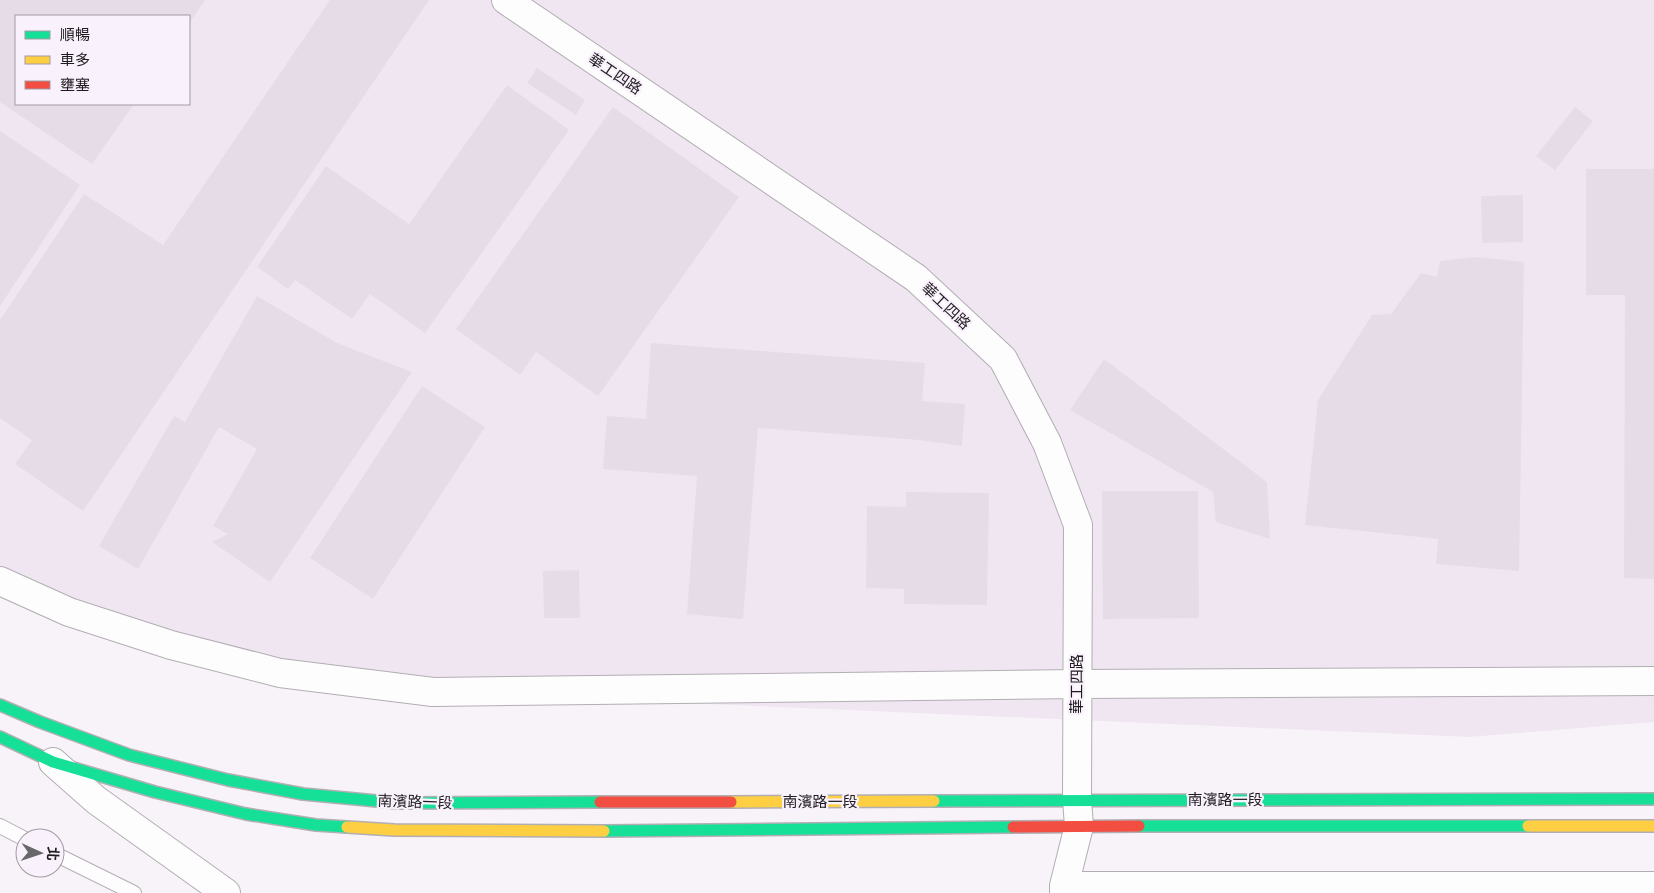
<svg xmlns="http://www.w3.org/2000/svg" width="1654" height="893" viewBox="0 0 1654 893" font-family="'Public Sans','Noto Sans TC',sans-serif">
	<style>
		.built { fill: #f0e6f2; fill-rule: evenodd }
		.building { fill: #e6dce7 }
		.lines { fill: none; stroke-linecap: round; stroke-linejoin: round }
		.lane-casing { stroke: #b2aeb3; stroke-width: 16 }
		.street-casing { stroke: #b2aeb3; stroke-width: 30 }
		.fast-casing { stroke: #b2aeb3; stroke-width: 14 }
		.slow-casing { stroke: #b2aeb3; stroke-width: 14 }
		.jam-casing { stroke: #b2aeb3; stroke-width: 14 }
		.lane { stroke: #fefdfe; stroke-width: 14 }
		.street { stroke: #fefdfe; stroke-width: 28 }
		.fast { stroke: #16e098; stroke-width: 11 }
		.slow { stroke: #ffcf43; stroke-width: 11 }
		.jam { stroke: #f24e42; stroke-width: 11 }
		.labels { text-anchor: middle; stroke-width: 4.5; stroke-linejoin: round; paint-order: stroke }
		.street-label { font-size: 15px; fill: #1e1b1f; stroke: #f9f1fb }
	</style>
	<rect width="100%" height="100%" fill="#f8f3f9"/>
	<path class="built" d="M0,0h1654v722l-185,15 -1036,-45 -153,-19 -280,-92zM16,16h173v88h-173z"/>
	<path class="building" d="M0,0h205l-16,24v-8h-173v88h118l-42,60 -92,-62z
		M330,0h99l-346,511 -68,-47 17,-24 -32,-22v-98l84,-126 79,51z
		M537,68l48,32 -9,15 -49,-32z
		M507,85l62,45 -144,203 -55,-39 -18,25 -57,-39 -7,9 -31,-22 69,-101 83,58z
		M613,107l126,90 -141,199 -62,-44 -16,23 -64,-46z
		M1575,107l18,14 -38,49 -19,-14z
		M0,131l80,54 -80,121z
		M1586,169h68v410l-30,-1 1,-283h-39z
		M1523,195v47l-41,1 -1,-47z
		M1476,257l48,5 -5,309 -83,-7 2,-25 -133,-14 13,-125 54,-85 19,-1 30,-41 16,4 3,-16z
		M257,296l80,47 75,29 -142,210 -58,-40 16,-8 -15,-8 44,-77 -38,-22 -81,142 -39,-23 75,-130 11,6z
		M651,343l274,20 -3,38 43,3 -3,42 -43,-6 -161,-12 -15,191 -56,-5 10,-138 -94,-7 4,-53 39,3z
		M1104,359l163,123 3,57 -54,-17 -3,-30 -143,-82z
		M422,386l63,41 -112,172 -63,-41z
		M1102,491h96l1,127 -96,1z
		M906,492l83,1 -2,112 -83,-1v-15l-38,-1 1,-82 39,1z
		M579,570l1,48h-36l-1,-47z"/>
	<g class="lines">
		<defs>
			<path id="lane" d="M0,826l25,13
				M55,854l79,39"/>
			<path id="street" d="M506,0l410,278 87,81 44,84 31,82 -1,275 2,26 -15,60v7
				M0,581l69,31 102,33 109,28 153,19 644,-8 577,-3
				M53,762l43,38 130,93
				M1064,886h590"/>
			<path id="fast" d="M0,705l40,17 89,33 99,25 75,14 95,9 202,-1
				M0,737l53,25 102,30 91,22 70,11 31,2
				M934,801l720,-2
				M1139,826h389
				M604,831l409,-4"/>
			<path id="slow" d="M731,802l203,-1
				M1528,826h126
				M347,827l47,3 210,1"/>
			<path id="jam" d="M600,802h131
				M1013,827l126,-1"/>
		</defs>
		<use href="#lane" class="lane-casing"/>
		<use href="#street" class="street-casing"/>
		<use href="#fast" class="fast-casing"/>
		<use href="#slow" class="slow-casing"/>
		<use href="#jam" class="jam-casing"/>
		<use href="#lane" class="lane"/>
		<use href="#street" class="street"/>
		<use href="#fast" class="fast"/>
		<use href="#slow" class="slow"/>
		<use href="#jam" class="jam"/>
	</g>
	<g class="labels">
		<g class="street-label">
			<text transform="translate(615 74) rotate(34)" y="5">華工四路</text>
			<text transform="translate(946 306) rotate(43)" y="5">華工四路</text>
			<text transform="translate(1077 684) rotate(-90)" y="5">華工四路</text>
			<text x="1225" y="805">南濱路一段</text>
			<text transform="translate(415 802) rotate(2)" y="5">南濱路一段</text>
			<text x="820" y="807">南濱路一段</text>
		</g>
	</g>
	<rect x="15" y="15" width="175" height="90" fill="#f9f1fb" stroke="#a19ba3"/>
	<rect x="25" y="31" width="25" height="8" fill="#16e098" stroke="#a19ba3"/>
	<text x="60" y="40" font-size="15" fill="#1e1b1f">順暢</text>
	<rect x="25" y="56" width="25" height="8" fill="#ffcf43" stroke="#a19ba3"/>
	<text x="60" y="65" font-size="15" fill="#1e1b1f">車多</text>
	<rect x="25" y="81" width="25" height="8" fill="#f24e42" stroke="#a19ba3"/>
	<text x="60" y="90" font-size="15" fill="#1e1b1f">壅塞</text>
	<g transform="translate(40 853) rotate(93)"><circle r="24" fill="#f9f1fb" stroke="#a19ba3"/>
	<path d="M0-4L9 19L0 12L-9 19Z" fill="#6a676b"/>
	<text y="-8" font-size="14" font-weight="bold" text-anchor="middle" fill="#1e1b1f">北</text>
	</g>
</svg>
